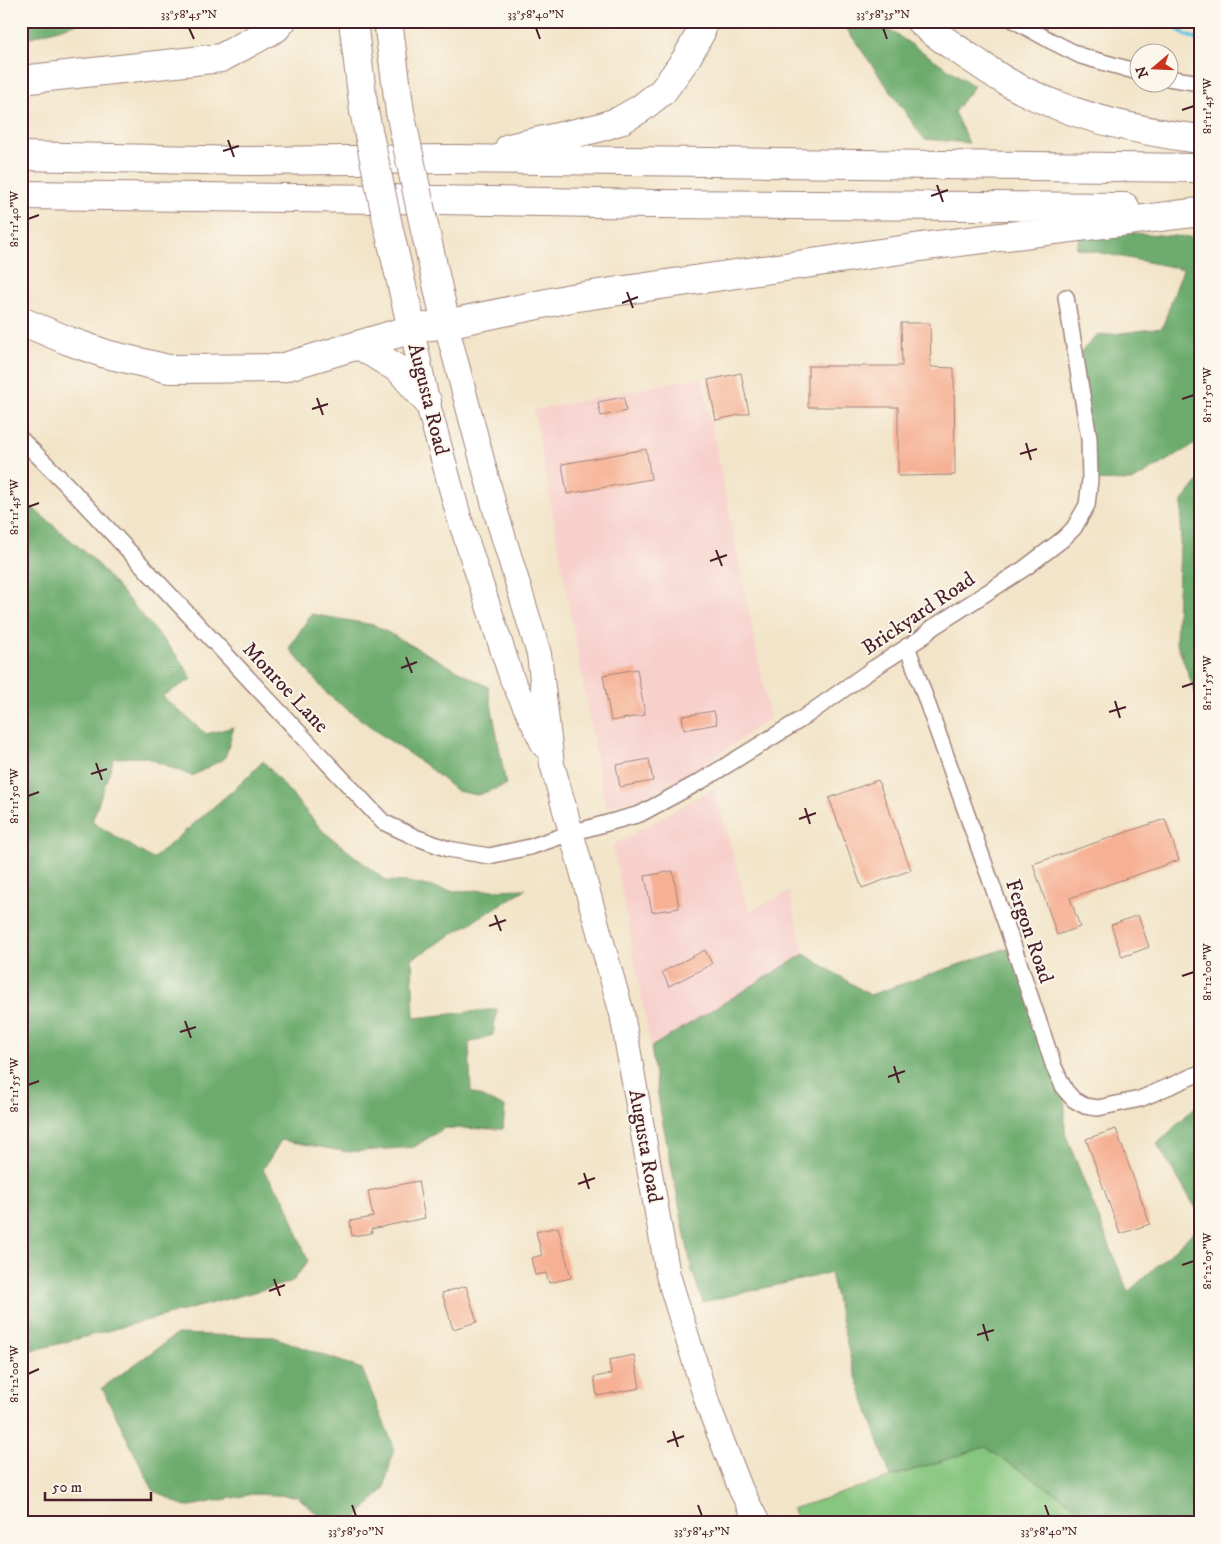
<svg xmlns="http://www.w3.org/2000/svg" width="1221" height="1544" viewBox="0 0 1221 1544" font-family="'IM FELL DW Pica',serif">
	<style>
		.built { fill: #f7d0cc }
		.green { fill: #86c67e; stroke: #687254 }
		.forest { fill: #6cab6d; stroke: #5b654c }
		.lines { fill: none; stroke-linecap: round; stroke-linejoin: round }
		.stream { stroke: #5cbfda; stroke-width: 4.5 }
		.building { fill: #f6b194 }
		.street-casing { stroke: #9e827a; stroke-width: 18 }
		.primary-casing { stroke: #9e827a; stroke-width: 26 }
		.highway-casing { stroke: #9e827a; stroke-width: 30 }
		.street { stroke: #fff; stroke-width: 15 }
		.primary { stroke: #fff; stroke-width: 24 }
		.highway { stroke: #fff; stroke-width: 28 }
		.highway-bridge-casing { stroke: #9e827a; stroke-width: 30; stroke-linecap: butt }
		.highway-bridge { stroke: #fff; stroke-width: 28 }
		.ticks { fill: none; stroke: #4a1f2b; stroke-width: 2 }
		.labels { text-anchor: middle; stroke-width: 4; stroke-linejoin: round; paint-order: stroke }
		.street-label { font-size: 21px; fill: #4a1f2b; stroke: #fbf7ec }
		.neatline { fill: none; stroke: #4a1f2b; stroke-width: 2 }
		.ticks-label { font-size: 12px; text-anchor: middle; fill: #4a1f2b }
	</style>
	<rect width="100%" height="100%" fill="#fbf7ec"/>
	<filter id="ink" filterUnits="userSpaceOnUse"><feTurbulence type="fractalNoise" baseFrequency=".02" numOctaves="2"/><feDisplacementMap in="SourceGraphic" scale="10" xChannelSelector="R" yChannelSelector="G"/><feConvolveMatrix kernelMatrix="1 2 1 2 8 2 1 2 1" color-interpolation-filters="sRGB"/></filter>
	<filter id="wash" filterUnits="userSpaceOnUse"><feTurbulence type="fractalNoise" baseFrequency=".0096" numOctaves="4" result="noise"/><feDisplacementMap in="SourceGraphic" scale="20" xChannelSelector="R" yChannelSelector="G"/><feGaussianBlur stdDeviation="1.12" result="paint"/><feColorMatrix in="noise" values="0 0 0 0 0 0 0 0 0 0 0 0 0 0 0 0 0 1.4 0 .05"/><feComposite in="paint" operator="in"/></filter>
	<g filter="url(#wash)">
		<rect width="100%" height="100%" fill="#f2e4c8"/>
		<path class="built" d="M702,377l68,341 -74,52 -53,28 -38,8 -71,-396z
			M714,788l35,123 40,-19 15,62 -153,93 -38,-202z"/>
		<path class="green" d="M985,1447l116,76h-301l-8,-14z"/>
		<path class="forest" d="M21,21h58v2l-58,17z
			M841,21h35l98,65 -20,26 15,31 -45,-4z
			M1083,229l117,9v203l-68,40 -42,-1 -14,-123 20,-21 66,-8 21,-59 -107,-21z
			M1200,479v226l-24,-64 6,-140z
			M21,498l72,61 86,99 13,21 -30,17 44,38 28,-7 -9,31 -33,18 -47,-19 -31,1 -22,64 61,37 87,-75 23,-23 60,70 63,50 22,1 43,9 75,-2 -114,70 2,59 83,-9 -4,26 -24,8 2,49 34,15 -2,22 -59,-1 -30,19 -66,5 -67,-12 -18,30 22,30 23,61 -16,21 -257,68 -14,-2z
			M311,614l63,11 114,62 18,98 -29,10 -20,-4 -33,-27 -41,-28 -55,-41 -39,-47z
			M1013,946l52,144v43l63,159 72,-66v297h-99l-116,-76 -94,30 -39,-112 -22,-92 -127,29 -11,-31 -32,-163 -9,-61 153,-93 66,41z
			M1200,1102v113l-43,-71z
			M177,1334l97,3 88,32 32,78 -10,42 -32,34h-25l-30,-27 -44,-2 -68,13 -32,-17 -51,-102z"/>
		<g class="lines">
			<path class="stream" d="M1169,21l15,13 16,7"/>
		</g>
		<g id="blocks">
			<path class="building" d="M901,323h29l1,44 23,1 1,107 -57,1v-69h-90v-41h94z
				M741,373l8,40 -33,7 -8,-40z
				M624,397l2,14 -25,5 -3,-14z
				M646,449l5,30 -84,15 -5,-30z
				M637,669l8,46 -34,6 -8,-46z
				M714,711l3,13 -33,6 -2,-14z
				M649,759l4,22 -33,6 -4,-22z
				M878,780l33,90 -49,18 -33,-90z
				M1165,819l14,41 -109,38 10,29 -23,8 -24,-71z
				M673,871l6,37 -27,4 -7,-36z
				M1138,915l11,32 -27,10 -11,-32z
				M705,950l7,14 -43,22 -7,-14z
				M1116,1129l34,95 -30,10 -34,-95z
				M418,1181l7,37 -54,11 1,4 -20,3 -2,-15 23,-4 -5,-26z
				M558,1227l13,51 -22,5 -3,-10 -11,2 -4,-17 11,-3 -6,-23z
				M466,1286l11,36 -24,7 -11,-36z
				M634,1355l6,33 -43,8 -3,-19 17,-3 -2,-14z"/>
		</g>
	</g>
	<g filter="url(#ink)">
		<use href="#blocks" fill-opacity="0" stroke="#9e827a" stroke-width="1"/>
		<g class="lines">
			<defs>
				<path id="street" d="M1015,21l36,20 30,15 57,16
					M1168,78l32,5
					M21,439l44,44 318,339 32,15 33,12 41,7 41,-9 41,-14 69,-19 61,-33 99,-61 74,-52 47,-30 11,-10 93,-60 38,-29 11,-11 13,-23 3,-25 -1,-42 -23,-141
					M907,646l99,278 48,143 11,23 9,10 11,6 13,2 42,-9 60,-26"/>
				<path id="primary" d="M446,324l49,185 44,145 13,110 70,250 46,261 40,130 33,85 17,33
					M412,329l15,72 32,116 53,162 32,67"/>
				<path id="highway" d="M353,21l11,90
					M388,21l12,91
					M920,21c15,14 32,24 49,36 14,9 27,19 42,27 56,31 125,47 189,55
					M21,80l200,-22 55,-30 6,-7
					M509,148l89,-20 21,-7 21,-12 23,-18 23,-32 15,-27 2,-11
					M21,156l225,5 206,-2 748,9
					M21,195l364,4 269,5 471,3
					M389,230l23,99
					M425,230l21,94
					M21,321l48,20 37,13 63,15 112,-1 131,-39 34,-5 125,-26 357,-52 272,-34
					M359,345l41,25 27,31"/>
			</defs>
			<use href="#street" class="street-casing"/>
			<use href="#primary" class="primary-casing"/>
			<use href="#highway" class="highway-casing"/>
			<use href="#street" class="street"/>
			<use href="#primary" class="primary"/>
			<use href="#highway" class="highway"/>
			<defs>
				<path id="highway-bridge" d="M364,111l25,119
					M400,112l25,118"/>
			</defs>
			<use href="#highway-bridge" class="highway-bridge-casing"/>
			<use href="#highway-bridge" class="highway-bridge"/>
		</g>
	</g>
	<path class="ticks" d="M189,28l5,11M536,28l4,11M883,28l4,11M1182,110l12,-4M228,140l6,17M223,151l16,-5M937,185l6,17M931,196l17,-6M28,219l11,-4M627,292l6,16M622,303l16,-6M317,398l6,17M1182,399l12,-4M312,409l16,-5M1026,443l5,17M1020,454l17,-5M28,507l11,-4M716,550l6,16M710,561l17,-6M406,657l6,16M401,668l16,-6M1182,687l12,-4M1115,701l5,17M1109,712l17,-5M96,763l6,17M91,774l16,-5M28,796l11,-4M805,808l5,16M799,819l17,-6M495,915l6,16M489,926l17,-6M1182,976l12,-4M185,1021l6,17M180,1032l16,-5M894,1066l5,17M888,1077l17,-6M28,1085l11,-4M584,1173l5,16M578,1184l17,-6M1182,1265l12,-4M274,1279l6,17M269,1291l16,-6M983,1324l5,17M977,1335l17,-5M28,1374l11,-5M673,1431l5,16M667,1442l17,-6M352,1505l4,11M698,1505l4,11M1045,1505l4,11"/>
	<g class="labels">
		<g class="street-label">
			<text transform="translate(429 399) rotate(76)" y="7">Augusta Road</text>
			<text transform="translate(918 613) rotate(-34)" y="7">Brickyard Road</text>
			<text transform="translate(286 687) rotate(47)" y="7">Monroe Lane</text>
			<text transform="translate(1030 931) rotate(71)" y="7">Fergon Road</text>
			<text transform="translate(646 1146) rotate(80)" y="7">Augusta Road</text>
		</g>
	</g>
	<rect width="1221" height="1544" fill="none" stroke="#fbf7ec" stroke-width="55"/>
	<g transform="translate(1154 68) rotate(251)"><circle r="24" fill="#fbf7ec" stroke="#b4a19f"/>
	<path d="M0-4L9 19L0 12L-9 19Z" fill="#c8321e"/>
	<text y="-8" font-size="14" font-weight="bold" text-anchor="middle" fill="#4a1f2b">N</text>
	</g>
	<path d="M45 1492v8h106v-8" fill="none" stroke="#4a1f2b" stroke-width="2.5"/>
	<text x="52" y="1492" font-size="15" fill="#4a1f2b" stroke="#fbf7ec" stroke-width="4" paint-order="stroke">50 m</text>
	<rect x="28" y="28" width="1166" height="1488" class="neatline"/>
	<g class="ticks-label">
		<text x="189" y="18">33°58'45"N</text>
		<text x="536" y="18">33°58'40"N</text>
		<text x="883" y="18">33°58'35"N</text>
		<text transform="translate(1207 106) rotate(-90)" y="4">81°11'45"W</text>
		<text transform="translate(14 219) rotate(-90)" y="4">81°11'40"W</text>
		<text transform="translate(1207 395) rotate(-90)" y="4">81°11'50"W</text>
		<text transform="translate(14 507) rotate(-90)" y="4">81°11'45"W</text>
		<text transform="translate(1207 683) rotate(-90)" y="4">81°11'55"W</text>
		<text transform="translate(14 796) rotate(-90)" y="4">81°11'50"W</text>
		<text transform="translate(1207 972) rotate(-90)" y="4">81°12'00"W</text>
		<text transform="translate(14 1085) rotate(-90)" y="4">81°11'55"W</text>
		<text transform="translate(1207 1261) rotate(-90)" y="4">81°12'05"W</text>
		<text transform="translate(14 1374) rotate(-90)" y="4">81°12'00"W</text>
		<text x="356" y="1535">33°58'50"N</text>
		<text x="702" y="1535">33°58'45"N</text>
		<text x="1049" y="1535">33°58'40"N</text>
	</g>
</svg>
